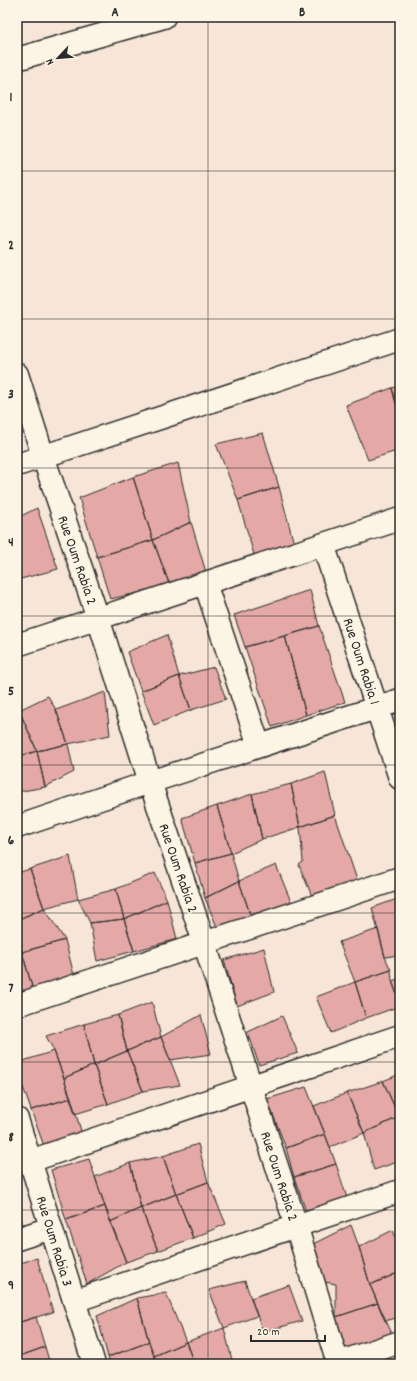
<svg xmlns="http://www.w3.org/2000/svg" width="417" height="1381" viewBox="0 0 417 1381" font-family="Dekko,sans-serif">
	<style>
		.building { fill: #e4a9a6; stroke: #2b2b2b }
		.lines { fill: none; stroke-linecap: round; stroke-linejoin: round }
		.street-casing { stroke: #2b2b2b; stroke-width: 25 }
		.secondary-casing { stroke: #2b2b2b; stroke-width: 25 }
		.street { stroke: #fcf5e5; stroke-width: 22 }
		.secondary { stroke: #fcf5e5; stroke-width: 22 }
		.grid { fill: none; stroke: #2b2b2b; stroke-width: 1; stroke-opacity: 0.55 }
		.labels { text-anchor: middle; stroke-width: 3; stroke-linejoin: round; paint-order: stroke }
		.street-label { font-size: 15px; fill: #2b2b2b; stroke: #fcf5e5 }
		.neatline { fill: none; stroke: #2b2b2b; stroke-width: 1.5 }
		.grid-label { font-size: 13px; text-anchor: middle; font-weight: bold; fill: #2b2b2b }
	</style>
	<rect width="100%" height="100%" fill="#f7e6d8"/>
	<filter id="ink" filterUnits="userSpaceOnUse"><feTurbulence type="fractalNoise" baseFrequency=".025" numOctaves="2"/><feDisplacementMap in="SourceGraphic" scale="8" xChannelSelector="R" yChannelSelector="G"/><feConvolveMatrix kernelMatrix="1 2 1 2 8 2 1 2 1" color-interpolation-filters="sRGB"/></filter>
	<g filter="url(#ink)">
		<path class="building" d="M400,386v33l-8,-31z
			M392,388l8,31v31l-32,10 -22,-55z
			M263,433l16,54 -41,13 -22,-56z
			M178,463l13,59 -38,18 -20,-63z
			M133,477l20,63 -56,17 -18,-59z
			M279,487l15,57 -39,14 -17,-58z
			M37,508l21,61 -41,11v-62z
			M191,522l17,57 -38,7 -17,-46z
			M153,540l17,46 -60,13 -13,-42z
			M310,590l9,36 -74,21 -11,-32z
			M319,626l26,76 -39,13 -21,-79z
			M167,635l12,41 -38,15 -14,-39z
			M285,636l21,79 -34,12 -27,-80z
			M214,667l12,32 -35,11 -12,-34z
			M179,676l12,34 -37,15 -13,-34z
			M105,692l5,43 -42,9 -12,-34z
			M48,696l8,14 12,34 -31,7 -18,-41z
			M17,710h2l18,41 -20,6z
			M68,744l6,28 -29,15 -8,-36z
			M37,751l8,36 -28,5v-35z
			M325,772l10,43 -35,12 -9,-43z
			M291,784l9,43 -38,12 -10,-45z
			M252,794l10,45 -31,14 -14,-47z
			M217,806l14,47 -36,10 -13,-45z
			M335,815l24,71 -45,15 -15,-36 4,-3 -3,-35z
			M231,853l8,28 -34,17 -10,-35z
			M70,856l8,43 -34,9 -14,-39z
			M276,865l16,39 -41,13 -12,-36z
			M30,869l14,39 -27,12v-47z
			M155,873l12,27 -43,19 -8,-30z
			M239,881l12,36 -34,10 -12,-29z
			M116,889l8,30 -34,4 -12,-24z
			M400,898v41l-4,1 4,9v6l-15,2 -13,-49z
			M167,900l10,39 -43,12 -10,-32z
			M44,908l21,32 -43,12 -5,-20v-12z
			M124,919l10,32 -37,10 -7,-38z
			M378,929l7,28 6,13 -36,12 -16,-40z
			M17,932l5,20 -5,2z
			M65,940l9,35 -41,15 -11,-38z
			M264,948l10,44 -37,14 -13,-46z
			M22,952l11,38 -16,5v-41z
			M391,970l1,11 8,22v3l-34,12 -11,-36z
			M400,978v25l-8,-22z
			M355,982l11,36 -35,15 -15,-36z
			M152,1002l9,35 -34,14 -9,-36z
			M118,1015l9,36 -33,14 -10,-41z
			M201,1015l10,39 -41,6 -9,-23z
			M282,1016l16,37 -39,12 -11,-33z
			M84,1024l10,41 -30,13 -10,-27 -8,-15z
			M161,1037l19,48 -37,6 -16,-40z
			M54,1051l17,47 -40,12 -14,-40v-7z
			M127,1051l16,40 -35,13 -14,-39z
			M94,1065l14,39 -33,10 -11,-36z
			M400,1074v43h-1l-16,-36z
			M383,1081l16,36 -35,16 -17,-40z
			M306,1087l19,47 -39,14 -19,-49z
			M347,1093l17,40 -34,14 -16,-41z
			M71,1098l11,36 -38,12 -13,-36z
			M399,1117l1,5v39l-26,9 -10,-37z
			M325,1134l11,30 -42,13 -8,-29z
			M198,1144l10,38 -32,12 -13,-38z
			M163,1156l13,38 -35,14 -11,-45z
			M89,1159l16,47 -39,14 -15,-50z
			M130,1163l11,45 -31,14 -15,-45z
			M336,1164l11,34 -41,13 -12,-34z
			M208,1182l18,42 -33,14 -17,-44z
			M176,1194l17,44 -35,13 -17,-43z
			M17,1204l7,24 -7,2z
			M105,1206l21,56 -39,22 -21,-64z
			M141,1208l17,43 -32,11 -16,-40z
			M351,1225l8,22 11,38 8,18 -42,14v-33l-12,-2 -11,-38z
			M393,1230l7,19v23l-30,13 -11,-38z
			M37,1258l16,54 -36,11v-59z
			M400,1272v45l-15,4 -15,-36z
			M245,1281l12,35 -33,12 -15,-38z
			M289,1285l13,36 -39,11 -12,-34z
			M166,1293l20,49 -32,14 -5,-14 -12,-44z
			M137,1298l12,44 -41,15 -11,-41z
			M378,1303l15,33 -47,14 -10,-33z
			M36,1317l9,30 -28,10v-34z
			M224,1328l9,36h-39l-8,-22z
			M149,1342l8,22h-46l-3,-7z
			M186,1342l8,22h-37l-3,-8z
			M45,1347l5,17h-33v-7z"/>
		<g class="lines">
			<defs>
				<path id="street" d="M17,374l26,82 55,162 52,164 54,160 92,283 42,139
					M17,465l383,-126
					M323,544l77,234
					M205,583l54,163
					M17,645l383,-126
					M17,827l133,-45 250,-82
					M17,1005l383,-127
					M17,1119l77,245
					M30,1161l370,-125
					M17,1239l34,-11
					M74,1301l326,-110
					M335,1364l65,-22"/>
				<path id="secondary" d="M17,59l147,-42"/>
			</defs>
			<use href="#street" class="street-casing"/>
			<use href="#secondary" class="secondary-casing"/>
			<use href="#street" class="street"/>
			<use href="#secondary" class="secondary"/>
		</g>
	</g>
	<path class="grid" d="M208,17v1347M17,171h383M17,319h383M17,468h383M17,616h383M17,765h383M17,913h383M17,1062h383M17,1210h383"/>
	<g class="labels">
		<g class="street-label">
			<text transform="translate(78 560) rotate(71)" y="5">Rue Oum Rabia 2</text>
			<text transform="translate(362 661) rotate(72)" y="5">Rue Oum Rabia 1</text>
			<text transform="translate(179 868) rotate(71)" y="5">Rue Oum Rabia 2</text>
			<text transform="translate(280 1176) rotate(72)" y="5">Rue Oum Rabia 2</text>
			<text transform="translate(55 1241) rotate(73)" y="5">Rue Oum Rabia 3</text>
		</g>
	</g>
	<rect width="417" height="1381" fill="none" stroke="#fcf5e5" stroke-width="44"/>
	<g transform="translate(58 58) rotate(244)" stroke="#fcf5e5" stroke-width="3" paint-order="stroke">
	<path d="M0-3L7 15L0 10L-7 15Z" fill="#2b2b2b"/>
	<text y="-6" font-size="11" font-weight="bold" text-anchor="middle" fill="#2b2b2b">N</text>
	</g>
	<path d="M251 1335v6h74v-6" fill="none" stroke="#2b2b2b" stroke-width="2"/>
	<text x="257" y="1335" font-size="12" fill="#2b2b2b" stroke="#fcf5e5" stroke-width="3" paint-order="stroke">20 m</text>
	<rect x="22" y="22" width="373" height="1337" class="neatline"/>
	<g class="grid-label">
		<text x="115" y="16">A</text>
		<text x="302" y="16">B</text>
		<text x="11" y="101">1</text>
		<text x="11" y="249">2</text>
		<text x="11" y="398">3</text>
		<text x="11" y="546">4</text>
		<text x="11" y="695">5</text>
		<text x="11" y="844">6</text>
		<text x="11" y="992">7</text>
		<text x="11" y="1141">8</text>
		<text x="11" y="1289">9</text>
	</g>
</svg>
